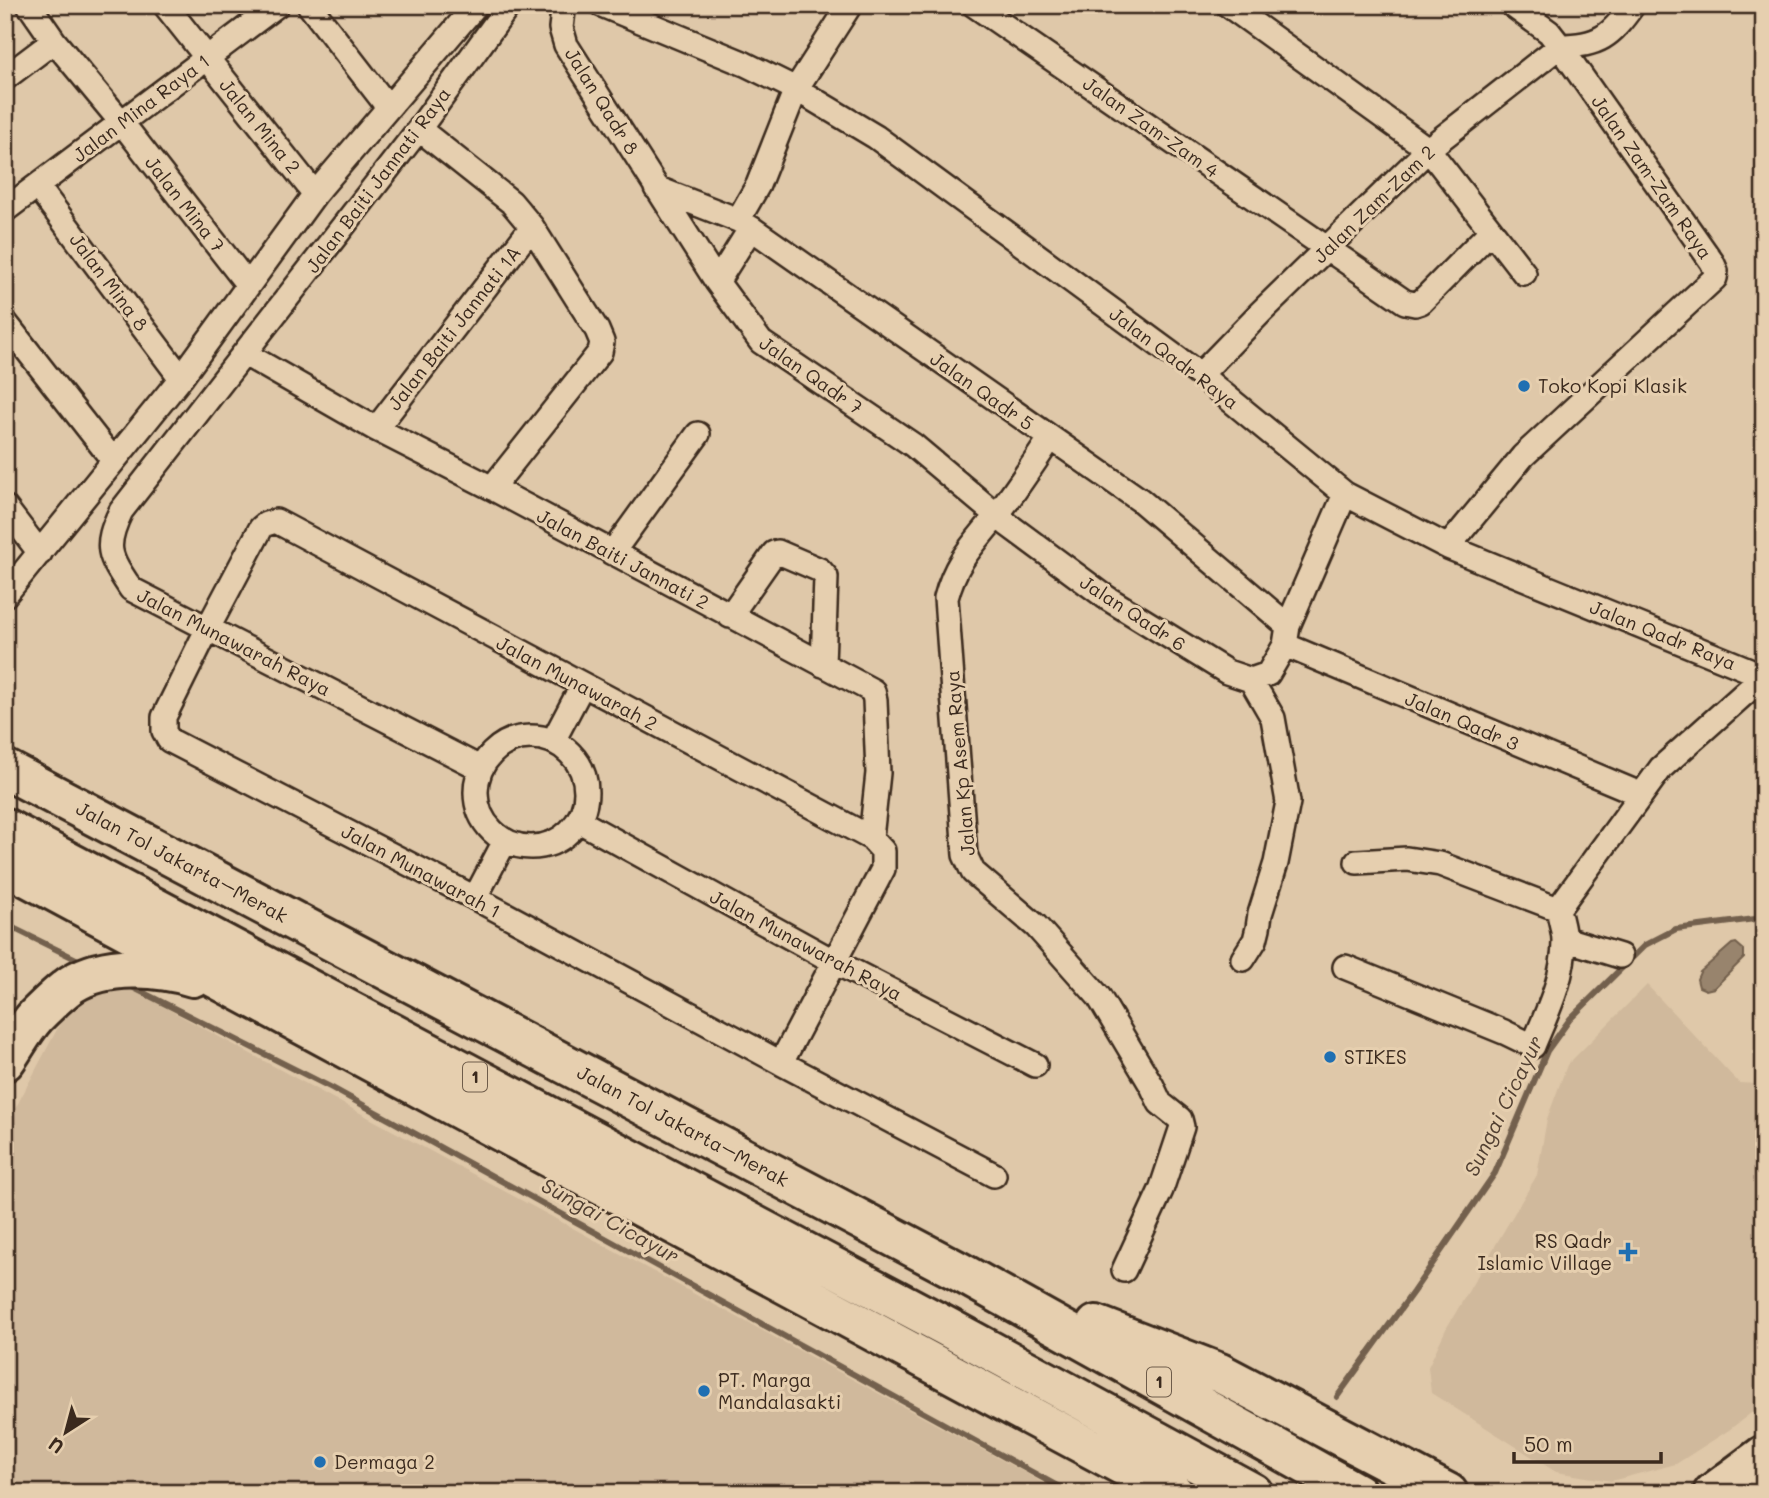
<svg xmlns="http://www.w3.org/2000/svg" width="1769" height="1498" viewBox="0 0 1769 1498" font-family="Mali,sans-serif">
	<style>
		.built { fill: #d0b99c }
		.water { fill: #98846d; stroke: #73604d; stroke-width: 2 }
		.lines { fill: none; stroke-linecap: round; stroke-linejoin: round }
		.stream { stroke: #73604d; stroke-width: 6 }
		.minor-casing { stroke: #3b2a1e; stroke-width: 28 }
		.motorway-casing { stroke: #3b2a1e; stroke-width: 44 }
		.minor { stroke: #e6cfaf; stroke-width: 23 }
		.motorway { stroke: #e6cfaf; stroke-width: 38 }
		.poi-dot { fill: #1f6fb2; stroke: #e6cfaf; stroke-width: 2.5 }
		.labels { text-anchor: middle; stroke-width: 6; stroke-linejoin: round; paint-order: stroke }
		.shield { fill: #e6cfaf; stroke: #6e5c4a; stroke-width: 2 }
		.shield-label { font-size: 18px; font-weight: bold; fill: #3b2a1e }
		.street-label { font-size: 19px; fill: #3b2a1e; stroke: #e6cfaf }
		.poi-label { font-size: 19px; fill: #3b2a1e; stroke: #e6cfaf; text-anchor: start }
		.water-label { font-size: 21px; font-style: italic; fill: #524032; stroke: #e6cfaf }
	</style>
	<rect width="100%" height="100%" fill="#dfc8a9"/>
	<filter id="ink" filterUnits="userSpaceOnUse"><feTurbulence type="fractalNoise" baseFrequency=".0143" numOctaves="2"/><feDisplacementMap in="SourceGraphic" scale="14" xChannelSelector="R" yChannelSelector="G"/><feConvolveMatrix kernelMatrix="1 2 1 2 8 2 1 2 1" color-interpolation-filters="sRGB"/></filter>
	<g filter="url(#ink)">
		<path class="built" d="M90,967l943,510 26,16h-1054v-365z
			M1647,985l92,98 18,1 7,-6v325l-35,27 -53,34 -65,17 -55,-9 -125,-79 -3,-26 18,-38 91,-154 10,-56 20,-54z"/>
		<path class="water" d="M1736,943l8,7v8l-30,30 -8,2 -7,-3 -2,-8 3,-7 32,-28z"/>
		<g class="lines">
			<path class="stream" d="M5,924l73,36
				M130,986l202,102 738,405
				M1337,1397l76,-105 82,-119 52,-122 23,-32 75,-74 31,-16 79,-10 9,-5"/>
			<defs>
				<path id="minor" d="M29,5l25,36 68,82 126,162
					M165,5l150,189
					M309,5l79,102
					M602,5l143,59 51,25 80,48 324,238 145,119 103,53 316,129
					M974,5l431,297 10,2 6,-2 70,-71
					M1228,5l201,145 95,123
					M563,11l-2,17 5,17 151,237 44,60 152,103 94,79 100,74 120,74 24,8 17,-6 17,-29 3,-19 57,-132
					M5,78l49,-37
					M419,129l92,73 21,25 65,103 5,12 -2,10 -108,136
					M37,186l144,192
					M656,188l82,32 13,8 389,272 148,126
					M5,210l272,-205
					M738,220l20,-35 38,-96 54,-84
					M717,282l34,-54
					M5,322l108,138
					M245,354l131,75 116,59 381,203 2,9 3,73 -7,65
					M1200,375l61,-63 171,-166 128,-100 -11,-14 -37,-27
					M376,429l156,-202
					M1050,439c-17,25 -34,51 -53,76 -23,29 -41,45 -51,83l19,257 8,17 63,54 63,71 53,89 8,17 20,16 2,8 -21,63 -37,80
					M5,507l35,46
					M276,521l595,317 12,13v18l-102,194 -306,-165 -306,-158 -5,-9v-14l44,-89 53,-100 5,-4z
					M1448,547l75,-91 192,-178 1,-7 -4,-9 -152,-216c39,0 51,-10 73,-41
					M612,553l86,-119
					M5,595l176,-217 134,-184 161,-189
					M730,616l44,-63 4,-1 42,18 6,7 -3,88
					M1285,645l355,149
					M476 792a55 55 0 1 1 110 0a55 55 0 1 1-110 0Z
					M553,741l29,-55
					M480,768l-349,-179c-22,-33 -28,-41 -10,-78l298,-382 90,-124
					M579,821l254,140 202,104
					M1357,862l50,-3 33,5 118,45 103,-141 103,-92
					M475,898l30,-57
					M1565,939l55,17
					M1243,959l12,-19 3,-12 2,-14 16,-51 12,-61 -15,-84 -22,-38
					M1345,967l159,65 29,14c14,-34 31,-67 31,-105 0,-10 -4,-22 -6,-32
					M781,1063l213,112"/>
				<path id="motorway" d="M5,769l955,503 397,221
					M5,828l940,498 308,167
					M5,865l1169,628
					M5,1061c10,-14 19,-32 31,-45 10,-10 24,-24 36,-32 33,-21 86,-18 121,-7
					M1096,1325l124,48 228,120
					M1713,1493l51,-38"/>
			</defs>
			<use href="#minor" class="minor-casing"/>
			<use href="#motorway" class="motorway-casing"/>
			<use href="#minor" class="minor"/>
			<use href="#motorway" class="motorway"/>
		</g>
	</g>
	<g class="poi-dot">
		<circle cx="1524" cy="386" r="7"/>
		<circle cx="1330" cy="1057" r="7"/>
		<path d="M1624.5 1241.5h7v7h7v7h-7v7h-7v-7h-7v-7h7z"/>
		<circle cx="704" cy="1391" r="7"/>
		<circle cx="320" cy="1462" r="7"/>
	</g>
	<g class="labels">
		<g class="shield">
			<rect x="463" y="1062.5" width="24" height="29" rx="5"/>
			<rect x="1147" y="1367.5" width="24" height="29" rx="5"/>
		</g>
		<g class="shield-label">
			<text x="475" y="1083">1</text>
			<text x="1159" y="1388">1</text>
		</g>
		<g class="street-label">
			<text transform="translate(602 101) rotate(58)" y="7">Jalan Qadr 8</text>
			<text transform="translate(141 108) rotate(-37)" y="7">Jalan Mina Raya 1</text>
			<text transform="translate(260 126) rotate(51)" y="7">Jalan Mina 2</text>
			<text transform="translate(1151 127) rotate(35)" y="7">Jalan Zam-Zam 4</text>
			<text transform="translate(1652 177) rotate(55)" y="7">Jalan Zam-Zam Raya</text>
			<text transform="translate(378 180) rotate(-53)" y="7">Jalan Baiti Jannati Raya</text>
			<text transform="translate(185 204) rotate(52)" y="7">Jalan Mina 7</text>
			<text transform="translate(1374 204) rotate(-44)" y="7">Jalan Zam-Zam 2</text>
			<text transform="translate(109 282) rotate(53)" y="7">Jalan Mina 8</text>
			<text transform="translate(454 328) rotate(-52)" y="7">Jalan Baiti Jannati 1A</text>
			<text transform="translate(1174 358) rotate(37)" y="7">Jalan Qadr Raya</text>
			<text transform="translate(811 375) rotate(35)" y="7">Jalan Qadr 7</text>
			<text transform="translate(982 391) rotate(35)" y="7">Jalan Qadr 5</text>
			<text transform="translate(623 559) rotate(28)" y="7">Jalan Baiti Jannati 2</text>
			<text transform="translate(1133 613) rotate(33)" y="7">Jalan Qadr 6</text>
			<text transform="translate(1663 635) rotate(22)" y="7">Jalan Qadr Raya</text>
			<text transform="translate(234 642) rotate(27)" y="7">Jalan Munawarah Raya</text>
			<text transform="translate(577 683) rotate(28)" y="7">Jalan Munawarah 2</text>
			<text transform="translate(1462 721) rotate(23)" y="7">Jalan Qadr 3</text>
			<text transform="translate(960 763) rotate(-95)" y="7">Jalan Kp Asem Raya</text>
			<text transform="translate(182 862) rotate(28)" y="7">Jalan Tol Jakarta–Merak</text>
			<text transform="translate(421 871) rotate(28)" y="7">Jalan Munawarah 1</text>
			<text transform="translate(806 945) rotate(28)" y="7">Jalan Munawarah Raya</text>
			<text transform="translate(683 1126) rotate(28)" y="7">Jalan Tol Jakarta–Merak</text>
		</g>
		<g class="poi-label">
			<text x="1538" y="393">Toko Kopi Klasik</text>
			<text x="1344" y="1064">STIKES</text>
			<text x="1612" y="1248" text-anchor="end">RS Qadr<tspan x="1612" dy="22">Islamic Village</tspan></text>
			<text x="718" y="1387">PT. Marga<tspan x="718" dy="22">Mandalasakti</tspan></text>
			<text x="334" y="1469">Dermaga 2</text>
		</g>
		<g class="water-label">
			<text transform="translate(1504 1106) rotate(-64)" y="7">Sungai Cicayur</text>
			<text transform="translate(610 1221) rotate(29)" y="7">Sungai Cicayur</text>
		</g>
	</g>
	<rect width="1769" height="1498" fill="none" stroke="#e6cfaf" stroke-width="28"/>
	<rect x="14" y="14" width="1741" height="1470" fill="none" stroke="#3b2a1e" stroke-width="2.5" filter="url(#ink)"/>
	<g transform="translate(66 1432) rotate(216)" stroke="#e6cfaf" stroke-width="5" paint-order="stroke">
	<path d="M0-5L12 26L0 18L-12 26Z" fill="#3b2a1e"/>
	<text y="-10" font-size="19" font-weight="bold" text-anchor="middle" fill="#3b2a1e">U</text>
	</g>
	<path d="M1514 1452v10h147v-10" fill="none" stroke="#3b2a1e" stroke-width="3.5"/>
	<text x="1524" y="1452" font-size="21" fill="#3b2a1e" stroke="#e6cfaf" stroke-width="5" paint-order="stroke">50 m</text>
</svg>
